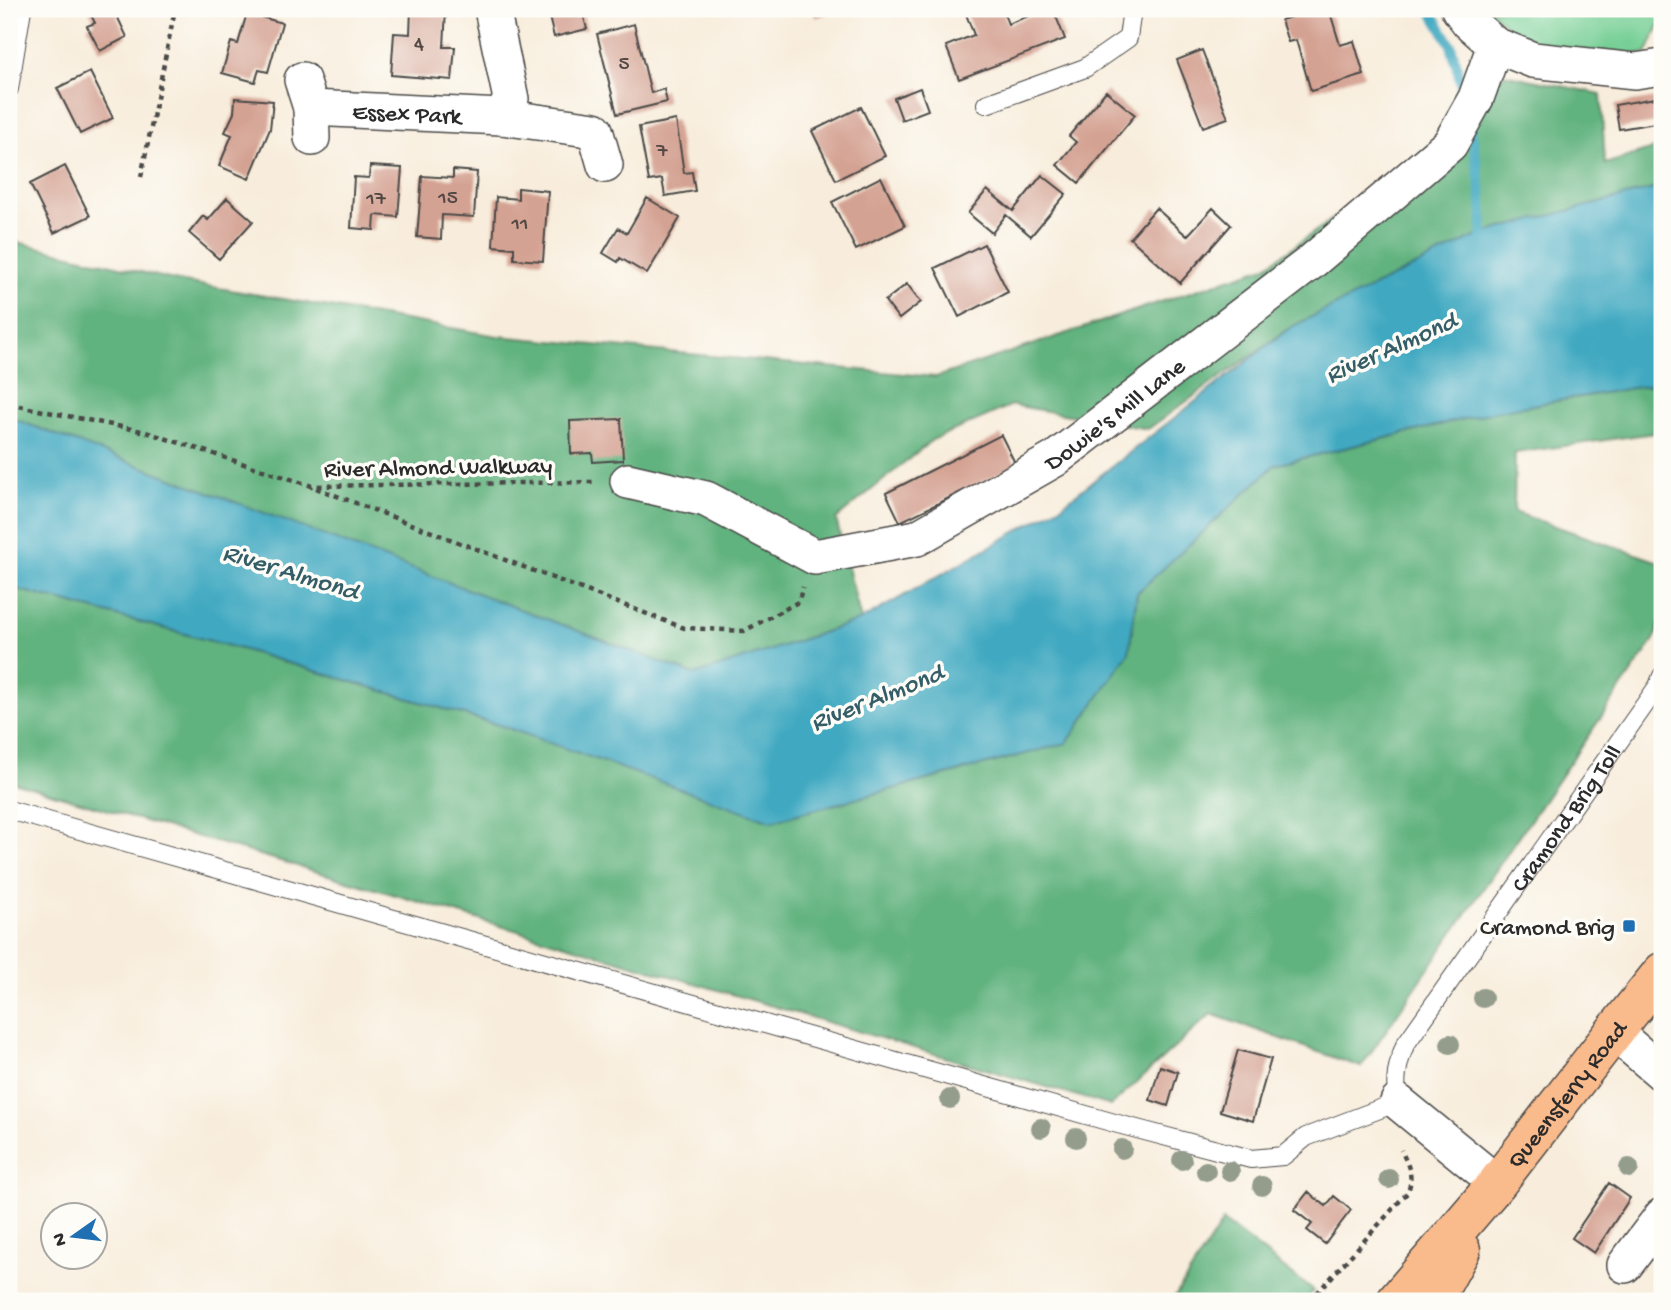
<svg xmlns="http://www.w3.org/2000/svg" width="1671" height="1310" viewBox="0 0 1671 1310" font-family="'Gochi Hand',sans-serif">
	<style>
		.green { fill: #76cf95; stroke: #507d60; stroke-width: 2 }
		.forest { fill: #60b27e; stroke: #466e54; stroke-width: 2 }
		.water { fill: #41a9c1; stroke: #366a76; stroke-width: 2 }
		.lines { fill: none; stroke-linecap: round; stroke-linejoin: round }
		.stream { stroke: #41a9c1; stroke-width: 10 }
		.building { fill: #d4a293 }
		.service-casing { stroke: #4a4846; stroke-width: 20 }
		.minor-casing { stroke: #4a4846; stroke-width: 38 }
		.primary-casing { stroke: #4a4846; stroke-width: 41 }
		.path { stroke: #4a4846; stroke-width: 4.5; stroke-dasharray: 5 5; stroke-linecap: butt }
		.service { stroke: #fff; stroke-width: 18 }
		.minor { stroke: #fff; stroke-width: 35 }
		.primary { stroke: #fabb8c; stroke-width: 38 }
		.tree { fill: #949d8c }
		.poi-dot { fill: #1f6fb2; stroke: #fdfcf7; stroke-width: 2.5 }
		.labels { text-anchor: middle; stroke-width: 7; stroke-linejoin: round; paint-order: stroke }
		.number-label { font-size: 21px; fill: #554945 }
		.street-label { font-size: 24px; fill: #2b2b2b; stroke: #fdfcf7 }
		.poi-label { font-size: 24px; fill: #2b2b2b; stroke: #fdfcf7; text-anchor: end }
		.water-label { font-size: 26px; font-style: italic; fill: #345d67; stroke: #fdfcf7 }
	</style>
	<rect width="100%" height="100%" fill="#fdfcf7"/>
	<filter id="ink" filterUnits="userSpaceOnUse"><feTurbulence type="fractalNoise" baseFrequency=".0143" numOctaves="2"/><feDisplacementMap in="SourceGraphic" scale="14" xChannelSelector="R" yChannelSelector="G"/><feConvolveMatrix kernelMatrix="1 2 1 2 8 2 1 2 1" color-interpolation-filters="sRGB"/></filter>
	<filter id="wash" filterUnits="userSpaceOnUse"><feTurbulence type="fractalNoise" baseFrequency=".00686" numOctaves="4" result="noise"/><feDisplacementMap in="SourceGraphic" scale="28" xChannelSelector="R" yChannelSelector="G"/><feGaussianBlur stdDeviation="1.57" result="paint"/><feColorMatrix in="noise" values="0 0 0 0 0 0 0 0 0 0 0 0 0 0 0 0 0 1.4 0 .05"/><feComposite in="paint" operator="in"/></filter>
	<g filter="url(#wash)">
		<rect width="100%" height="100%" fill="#f8eddc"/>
		<path class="green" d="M1487,9h175v10l-16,35 -93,-5 -32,-12z"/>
		<path class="forest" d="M1504,74l97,20 4,70 57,-18v36l-9,7 -170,44 -192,94 -143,102 -136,-24 -80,35 -96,79 25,101 -166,55 -686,-258v-177l169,41 320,55 438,41 329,-110 176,-125z
			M1662,383v49l-147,21 -1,59 148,51v54l-8,23 -293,427 -150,-53 -100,92 -1102,-325v-194l232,62 261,77 270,95 295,-78 62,-91 8,-59 138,-128 222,-54z
			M1223,1221l91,70 -11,10h-131z"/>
		<path class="water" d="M1662,182v201l-165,28 -222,54 -138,128 -8,59 -62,91 -296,78 -269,-95 -261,-77 -232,-62v-170l686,258 166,-55 200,-114 230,-179 192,-94 170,-44z"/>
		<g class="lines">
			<path class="stream" d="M1430,9l21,36 14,54
				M1471,127c5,38 16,79 10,117"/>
		</g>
		<g id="blocks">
			<path class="building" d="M88,9h44l-15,7 10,21 -27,14 -13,-25 8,-3z
				M411,9h35l-2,38h11l-3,33 -61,-5 3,-42 16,1z
				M547,9h52l1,1 -17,4 4,15 -33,8z
				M812,9h28l-24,9z
				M964,9h38l6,15 39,-15h6l12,30 -106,40 -13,-33 28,-11z
				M1319,9h10l11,36 14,-4 10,34 -53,16 -15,-51 -8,2 -7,-22z
				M247,13l35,10 -14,49 -9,-2 -4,12 -33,-9 9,-31 7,2z
				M634,24l17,69 13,-4 3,13 -50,12 -20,-80z
				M1202,50l26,68 -25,9 -26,-67z
				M90,72l23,46 -33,16 -23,-46z
				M920,88l8,22 -26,10 -8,-22z
				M1106,91l29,24 -56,68 -22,-18 19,-23 -7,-6z
				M1661,97l1,25 -43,7 -4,-24z
				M235,98l38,3 -3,28 -21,50 -30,-13 13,-31 -7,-3 9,-19z
				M861,107l24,49 -49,24 -24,-49z
				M676,120l8,53 8,-1 3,19 -30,5 -3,-17 -13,2 -10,-54z
				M65,166l25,50 -36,17 -24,-49z
				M370,166l32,2 -4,49 -23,-2 -1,15 -23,-2 3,-51 15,1z
				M453,170l24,2 -3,45 -32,-2 -1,24 -24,-2 5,-61 31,2z
				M1042,175l24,19 -35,42 -25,-21 -14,18 -24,-20 19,-23 26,21z
				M881,177l24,49 -49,24 -24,-48z
				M518,188l30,3 -5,70 -29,-2v-11l-21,-2 3,-49 22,2z
				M227,198l26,23 -34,38 -30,-26 14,-17 5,4z
				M647,198l33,20 -33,56 -27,-16 -2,4 -15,-9 15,-25 9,5z
				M1156,208l31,28 26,-28 18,17 -51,58 -50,-45z
				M984,244l24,48 -49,25 -24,-49z
				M907,284l14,18 -22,17 -14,-18z
				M621,419l2,41 -30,2 -1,-9 -21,1 -1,-33z
				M1001,435l15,30 -116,57 -14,-29z
				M1238,1050l33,9 -18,62 -33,-10z
				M1160,1066l18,6 -10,34 -18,-6z
				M1609,1183l21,15 -36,55 -22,-15z
				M1308,1192l18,14 8,-10 17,14 -26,34 -18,-14 5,-6 -18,-14z"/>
		</g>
	</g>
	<g filter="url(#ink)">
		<use href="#blocks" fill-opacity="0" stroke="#4a4846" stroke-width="2"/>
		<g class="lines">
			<defs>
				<g id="service">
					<path d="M9,89l13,-80"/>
					<path d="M986,104l99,-36 43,-30 4,-29"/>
					<path id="s1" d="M9,810l1109,314 133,35 32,-3 23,-19 92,-35c-4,-21 -1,-37 7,-57l253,-359 4,-10"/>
				</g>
				<g id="minor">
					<path d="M492,9l19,90 -9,18"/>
					<path d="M1459,9l10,13 26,23 38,15 102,11 27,-4"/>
					<path d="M302,80l9,28"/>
					<path id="s2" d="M312,138l-1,-30 191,9 93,13 10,35"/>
					<path id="s3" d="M628,481l78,18 109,58 102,-19 138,-79 255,-196 140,-119 26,-46 19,-53"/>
					<path d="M1614,1032l48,41"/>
					<path d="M1398,1102l99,81"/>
					<path d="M1625,1265l37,-49"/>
				</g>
				<g id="primary">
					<path id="s4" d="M1396,1301l101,-118 117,-151 48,-60"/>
					<path d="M1433,1301l28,-51"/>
				</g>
			</defs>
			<use href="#service" class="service-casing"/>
			<use href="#minor" class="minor-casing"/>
			<use href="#primary" class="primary-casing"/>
			<path class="path" d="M141,177l34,-168
				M9,404l137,28 166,54 283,-4
				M316,488l368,140 60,3 54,-29 5,-15
				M1310,1301l97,-108c8,-16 1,-28 -6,-43"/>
			<use href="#service" class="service"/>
			<use href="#minor" class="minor"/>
			<use href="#primary" class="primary"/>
		</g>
		<g class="tree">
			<circle cx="1483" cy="998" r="10"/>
			<circle cx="1450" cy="1044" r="10"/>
			<circle cx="950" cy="1099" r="10"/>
			<circle cx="1041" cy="1128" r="10"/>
			<circle cx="1076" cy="1138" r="10"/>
			<circle cx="1122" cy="1149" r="10"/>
			<circle cx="1182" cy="1160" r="10"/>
			<circle cx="1629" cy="1168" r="10"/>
			<circle cx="1206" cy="1171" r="10"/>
			<circle cx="1230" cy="1171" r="10"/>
			<circle cx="1389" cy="1179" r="10"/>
			<circle cx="1262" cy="1186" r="10"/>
		</g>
	</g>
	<rect class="poi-dot" x="1622" y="919" width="14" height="14" rx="3.5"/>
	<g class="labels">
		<g class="number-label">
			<text x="419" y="49">4</text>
			<text x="624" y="69">5</text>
			<text x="662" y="156">7</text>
			<text x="448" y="203">15</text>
			<text x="376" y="204">17</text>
			<text x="520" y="229">11</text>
		</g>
		<g class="street-label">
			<text dy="8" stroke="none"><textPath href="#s2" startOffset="126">Essex Park</textPath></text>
			<text dy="8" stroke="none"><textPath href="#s3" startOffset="541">Dowie's Mill Lane</textPath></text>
			<text transform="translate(438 466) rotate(-1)" y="8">River Almond Walkway</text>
			<text dy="8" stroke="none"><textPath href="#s1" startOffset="1787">Cramond Brig Toll</textPath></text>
			<text dy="8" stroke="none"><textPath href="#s4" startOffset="268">Queensferry Road</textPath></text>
		</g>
		<g class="poi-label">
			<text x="1615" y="934">Cramond Brig</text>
		</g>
		<g class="water-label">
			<text transform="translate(1390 346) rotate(-24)" y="9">River Almond</text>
			<text transform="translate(291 570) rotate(17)" y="9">River Almond</text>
			<text transform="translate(876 696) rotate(-22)" y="9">River Almond</text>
		</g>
	</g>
	<rect width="1671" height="1310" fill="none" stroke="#fdfcf7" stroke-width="35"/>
	<g transform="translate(74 1236) rotate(256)"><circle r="33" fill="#fdfcf7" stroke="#a9a8a5" stroke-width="2"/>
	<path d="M0-5L12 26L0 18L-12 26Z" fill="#1f6fb2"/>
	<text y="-10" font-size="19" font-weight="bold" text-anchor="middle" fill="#2b2b2b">N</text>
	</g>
</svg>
